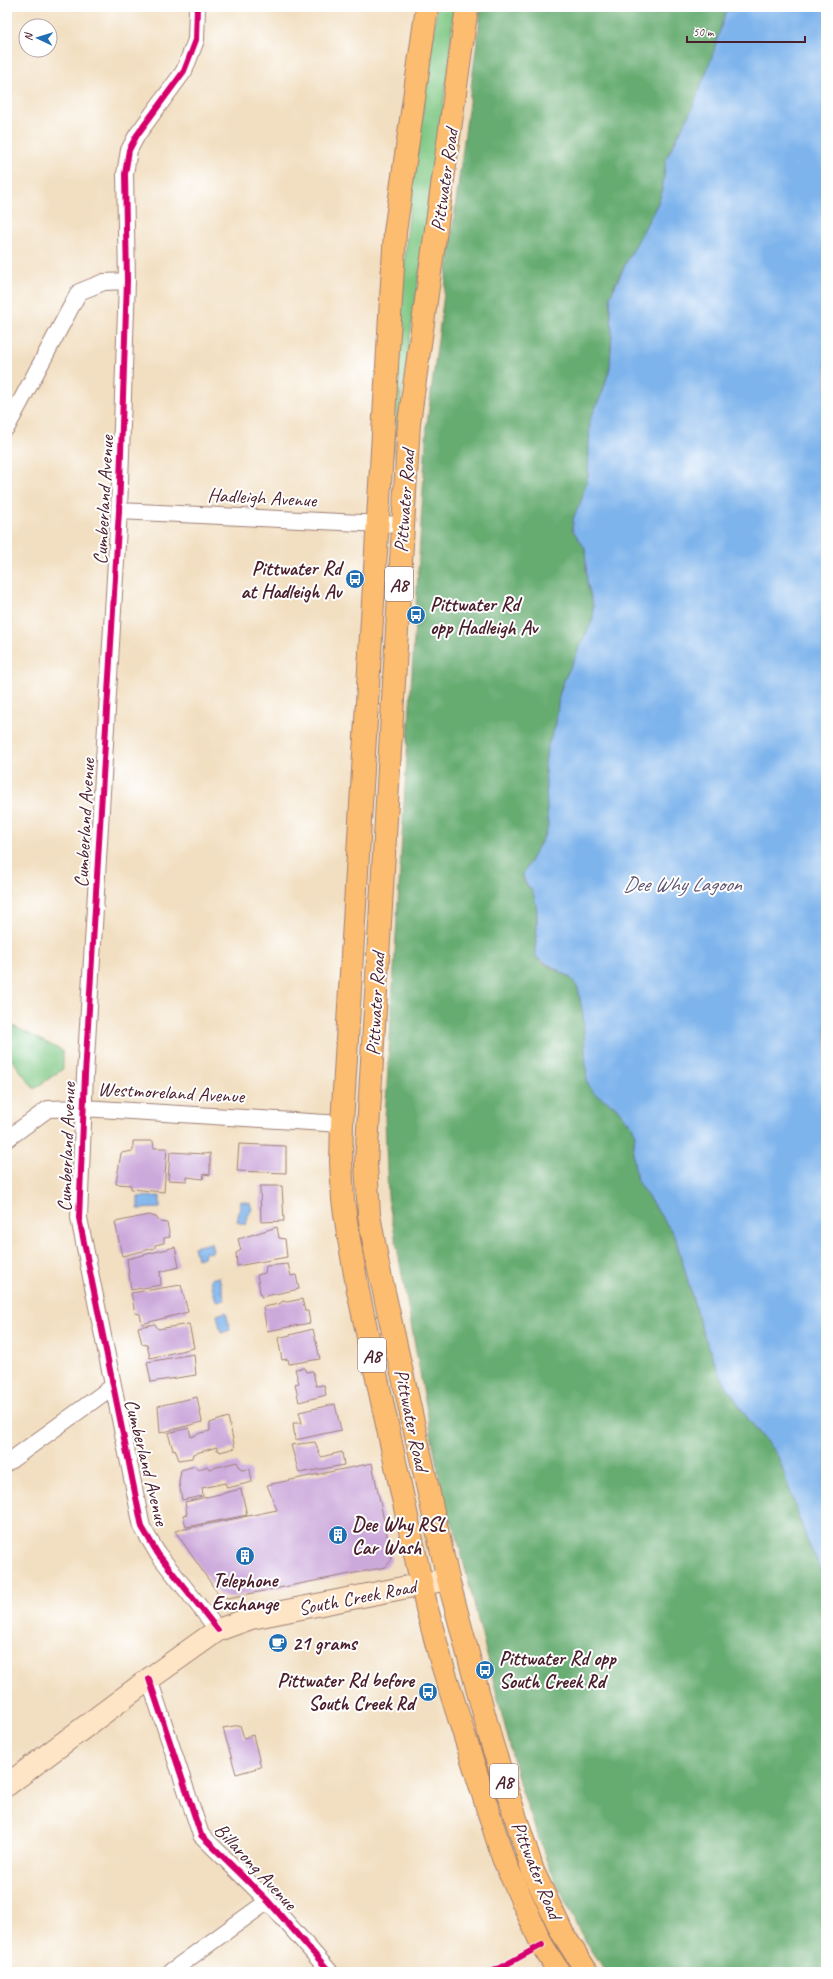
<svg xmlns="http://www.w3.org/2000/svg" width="833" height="1979" viewBox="0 0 833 1979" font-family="Caveat,sans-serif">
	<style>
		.green { fill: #7ec783; stroke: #647357 }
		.forest { fill: #66ac71; stroke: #58664e }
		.water { fill: #7eb4ec; stroke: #646a8c }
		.building { fill: #cca9db }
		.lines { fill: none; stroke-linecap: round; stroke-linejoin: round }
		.minor-casing { stroke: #9e7f76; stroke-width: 18 }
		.secondary-casing { stroke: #9e7f76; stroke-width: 24 }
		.trunk-casing { stroke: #9e7f76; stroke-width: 24 }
		.minor { stroke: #fff; stroke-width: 16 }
		.secondary { stroke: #fee5c5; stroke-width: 22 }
		.trunk { stroke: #fcbd6f; stroke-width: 22 }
		.cycleway-casing { stroke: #fff; stroke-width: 8 }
		.cycleway { stroke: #d6006c; stroke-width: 6 }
		.labels { text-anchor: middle; stroke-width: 4; stroke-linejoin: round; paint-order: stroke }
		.shield { fill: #fff; stroke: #80626b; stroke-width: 1 }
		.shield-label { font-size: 19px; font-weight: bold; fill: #4a1f2b }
		.street-label { font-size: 20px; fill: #4a1f2b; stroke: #fff }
		.poi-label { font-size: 20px; font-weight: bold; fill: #4a1f2b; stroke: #fff; text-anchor: start }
		.water-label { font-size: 21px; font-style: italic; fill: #5c536f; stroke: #fff }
	</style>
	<rect width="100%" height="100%" fill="#fff"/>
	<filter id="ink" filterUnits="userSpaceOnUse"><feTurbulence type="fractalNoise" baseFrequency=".025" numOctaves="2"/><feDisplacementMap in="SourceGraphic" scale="8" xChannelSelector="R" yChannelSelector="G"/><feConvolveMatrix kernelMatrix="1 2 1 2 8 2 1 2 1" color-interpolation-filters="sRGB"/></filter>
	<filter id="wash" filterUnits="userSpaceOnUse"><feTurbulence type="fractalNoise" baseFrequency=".012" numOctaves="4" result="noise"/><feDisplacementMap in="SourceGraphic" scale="16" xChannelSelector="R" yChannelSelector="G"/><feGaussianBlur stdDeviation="0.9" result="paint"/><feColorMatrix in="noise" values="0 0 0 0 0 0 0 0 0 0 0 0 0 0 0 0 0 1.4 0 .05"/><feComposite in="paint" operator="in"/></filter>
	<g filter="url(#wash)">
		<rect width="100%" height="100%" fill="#f2dfc1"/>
		<path class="green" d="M437,7h17l-5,59 -56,391 11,-194 7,-67z
			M7,1023l56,28v18l-29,20 -27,-36z"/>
		<path class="forest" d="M480,7h247c-8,36 -21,71 -36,105 -7,14 -16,26 -22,41 -7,16 -4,34 -11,50l-44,83 -4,20 2,26 -2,36 -7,23 -13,29 -2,56 -7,26 -7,14 -2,13 13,19 2,34 6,23v14l-30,64 -4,13 -3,28 -9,24 -2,18 3,61 -2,6 -23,41v6l11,13 3,13 -2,47 6,9 29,15 8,11 5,27 4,67 28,24 17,20 3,7 -2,22 4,26 38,55 26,91 13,34 6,14 26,41 32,40 29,84 19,40v392h-220l-28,-43 -30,-65 -28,-78 -65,-257 -9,-14 -58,-317 -3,-80 42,-694 53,-406z"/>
		<path class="water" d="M727,7h99v1573l-19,-40 -29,-84 -32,-40 -26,-41 -6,-14 -13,-34 -26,-91 -38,-55 -4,-26 2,-22 -3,-7 -17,-20 -21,-13 -7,-11 -4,-67 -5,-27 -8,-11 -33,-19 -2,-5c1,-19 5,-39 -1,-57 -2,-9 -11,-12 -11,-22l23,-41 2,-6 -3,-61 2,-18 9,-24 3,-28 4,-13 30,-64v-14l-6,-23 -2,-34 -13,-19 2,-13 7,-14 7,-26 2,-56 13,-29 7,-23 2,-36 -2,-35 14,-30 34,-64 4,-11 4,-33 25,-48 20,-51z
			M160,1196v12l-22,1v-12z
			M241,1201l9,2 2,6 -4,7 -2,9 -9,-3z
			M211,1243l2,8 -3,2 -4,-1 -2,5 -7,2 -3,-12z
			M219,1277l6,23 -9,1 -6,-22z
			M226,1312l4,18 -9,3 -4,-18z"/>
		<g id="blocks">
			<path class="building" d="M133,1141h20l1,7h13l-3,44 -33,-3v-4l-15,-1 5,-31 12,-2z
				M239,1144l47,2v27l-49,-2z
				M170,1152l34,2 6,-1v22l-6,-1 -1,5 -16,-2v4l-19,-1z
				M260,1186h22l2,35 -23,1z
				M149,1215l7,2 4,5 7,1 3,14 -6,1v5l-9,2v3l-33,8 -7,-34z
				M277,1227l2,11 6,1 2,18 -50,9 -1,-13 5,-3 -3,-11z
				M175,1247l4,20 -19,5 1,13 -30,5 -4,-31z
				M288,1264l3,12 5,-1 3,14 -38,8 -4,-22 8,-2 1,-7z
				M181,1285l7,27 -46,12 -2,-10 -5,-1 -4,-20z
				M302,1299l3,12h3l2,12 -43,8 -4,-24 16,-3 4,-3 4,1z
				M155,1324l3,5 31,-5 5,24 -44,10 -3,-13 -5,-1 -4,-17z
				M313,1329l7,30 -31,5 -1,-5 -6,1 -4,-22z
				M194,1354l2,21 -45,7 -4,-20z
				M304,1368l2,4 7,-1 3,15 8,-1 2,10 -27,7 -4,-18 4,-1 -4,-14z
				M197,1397l5,25 -42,11 -2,-27z
				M335,1404l6,26 -46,10 -2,-17h9l-3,-11z
				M228,1417l7,31 -15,4 -1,-2h-2v-3l-24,7 -1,4 -13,2 -4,-11 -2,1 -5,-17 21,-5 2,9 9,-4 10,-2v-8z
				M315,1442l6,15 21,-5 2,13 -45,8 -8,-28z
				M237,1462l4,8 9,-1 2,13 -25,6 -2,-5 -23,5 1,8 -21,4 -3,-18 2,-12 14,-4 3,4 9,-4 2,3z
				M372,1463l20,96 -6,8 -158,31 -9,-3 -44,-64 102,-21 -10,-25z
				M241,1489l6,26 -61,12 -3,-12 4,-1 -2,-12z
				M240,1725l4,13 9,-3 8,32 -25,7 -13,-46z"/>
		</g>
	</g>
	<g filter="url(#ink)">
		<use href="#blocks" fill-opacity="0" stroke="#9e7f76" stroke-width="1"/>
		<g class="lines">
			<defs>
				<path id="minor" d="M197,7l-1,33 -12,31 -47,64 -8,15 -4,24 2,107 -8,230 -34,564 -6,143 63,309 16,27 60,76
					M7,427l72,-135 25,-10 23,-1
					M119,511l283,14
					M7,1139l41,-30 35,-1 259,16
					M7,1463l105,-76
					M149,1679l52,156 67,66 62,71
					M170,1972l98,-71"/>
				<path id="secondary" d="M7,1785l142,-106 69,-49 33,-12 197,-39"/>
				<path id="trunk" d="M427,7l-32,225 -53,892 -1,38 2,38 5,34 10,57 69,318 14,52 62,197 39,87 17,27
					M467,7l-58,416 -43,741 3,51 9,50 70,314 44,165 41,127 30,63 24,38"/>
			</defs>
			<use href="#minor" class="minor-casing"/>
			<use href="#secondary" class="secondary-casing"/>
			<use href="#trunk" class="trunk-casing"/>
			<use href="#minor" class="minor"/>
			<use href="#secondary" class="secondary"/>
			<use href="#trunk" class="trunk"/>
			<defs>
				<path id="cycleway" d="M197,7l-1,33 -12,31 -47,64 -8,15 -4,24 2,107 -8,230 -34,564 -6,143 63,309 16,27 60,76
					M149,1679l52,156 67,66 62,71
					M492,1972l50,-27"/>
			</defs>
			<use href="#cycleway" class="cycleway-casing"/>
			<use href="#cycleway" class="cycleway"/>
		</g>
	</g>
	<defs>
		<symbol id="bus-disc" viewBox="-11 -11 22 22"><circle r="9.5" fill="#1f6fb2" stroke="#fff"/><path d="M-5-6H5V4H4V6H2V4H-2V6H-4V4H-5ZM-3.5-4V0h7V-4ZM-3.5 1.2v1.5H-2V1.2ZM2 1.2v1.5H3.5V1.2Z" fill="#fff"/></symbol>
		<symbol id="building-disc" viewBox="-11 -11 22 22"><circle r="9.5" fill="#1f6fb2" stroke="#fff"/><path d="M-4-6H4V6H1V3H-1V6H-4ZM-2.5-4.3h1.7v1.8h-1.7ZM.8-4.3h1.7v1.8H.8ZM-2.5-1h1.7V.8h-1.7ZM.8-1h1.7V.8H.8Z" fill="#fff"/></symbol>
		<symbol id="cafe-disc" viewBox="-11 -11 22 22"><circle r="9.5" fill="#1f6fb2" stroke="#fff"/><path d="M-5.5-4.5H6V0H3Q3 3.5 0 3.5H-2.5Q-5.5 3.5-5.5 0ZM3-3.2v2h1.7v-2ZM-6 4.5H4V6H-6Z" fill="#fff"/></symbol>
	</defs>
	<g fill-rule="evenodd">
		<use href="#bus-disc" x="344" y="568" width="22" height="22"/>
		<use href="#bus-disc" x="405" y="604" width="22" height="22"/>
		<use href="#building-disc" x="327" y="1524" width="22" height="22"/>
		<use href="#building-disc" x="234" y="1545" width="22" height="22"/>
		<use href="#cafe-disc" x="267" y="1632" width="22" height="22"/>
		<use href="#bus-disc" x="474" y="1659" width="22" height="22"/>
		<use href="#bus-disc" x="417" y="1681" width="22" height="22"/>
	</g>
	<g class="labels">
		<g class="shield">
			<rect x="385" y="567" width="28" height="34" rx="3"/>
			<rect x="358" y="1338" width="28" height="34" rx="3"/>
			<rect x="490" y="1764" width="28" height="34" rx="3"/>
		</g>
		<g class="shield-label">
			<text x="399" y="591">A8</text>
			<text x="372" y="1362">A8</text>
			<text x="504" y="1788">A8</text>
		</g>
		<g class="street-label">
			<text transform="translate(444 180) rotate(-82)" y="7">Pittwater Road</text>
			<text transform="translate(262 497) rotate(3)" y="7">Hadleigh Avenue</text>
			<text transform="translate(103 500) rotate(-87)" y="7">Cumberland Avenue</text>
			<text transform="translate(404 501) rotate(-86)" y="7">Pittwater Road</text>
			<text transform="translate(84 823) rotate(-87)" y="7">Cumberland Avenue</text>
			<text transform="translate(375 1004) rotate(-87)" y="7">Pittwater Road</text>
			<text transform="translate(171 1092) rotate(3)" y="7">Westmoreland Avenue</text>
			<text transform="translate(66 1147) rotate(-88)" y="7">Cumberland Avenue</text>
			<text transform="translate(412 1420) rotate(78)" y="7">Pittwater Road</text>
			<text transform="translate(147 1462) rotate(76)" y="7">Cumberland Avenue</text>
			<text transform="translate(357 1597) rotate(-11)" y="7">South Creek Road</text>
			<text transform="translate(256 1866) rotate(47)" y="7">Billarong Avenue</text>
			<text transform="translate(537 1870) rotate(68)" y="7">Pittwater Road</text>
		</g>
		<g class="poi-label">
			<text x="341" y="575" text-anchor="end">Pittwater Rd<tspan x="341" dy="23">at Hadleigh Av</tspan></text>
			<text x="430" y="611">Pittwater Rd<tspan x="430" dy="23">opp Hadleigh Av</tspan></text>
			<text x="352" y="1531">Dee Why RSL<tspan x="352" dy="23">Car Wash</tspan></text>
			<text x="245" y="1587" text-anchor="middle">Telephone<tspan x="245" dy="23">Exchange</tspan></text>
			<text x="292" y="1650">21 grams</text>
			<text x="499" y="1665">Pittwater Rd opp<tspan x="499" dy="23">South Creek Rd</tspan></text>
			<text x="414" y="1687" text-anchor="end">Pittwater Rd before<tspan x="414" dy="23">South Creek Rd</tspan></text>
		</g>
		<g class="water-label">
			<text x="682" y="891">Dee Why Lagoon</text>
		</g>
	</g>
	<rect width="833" height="1979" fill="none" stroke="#fff" stroke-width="24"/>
	<g transform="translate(38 38) rotate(274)"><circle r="19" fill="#ffffff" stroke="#b7a5aa"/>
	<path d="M0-3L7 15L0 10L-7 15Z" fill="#1f6fb2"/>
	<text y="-6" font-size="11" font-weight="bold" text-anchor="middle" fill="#4a1f2b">N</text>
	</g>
	<path d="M687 36v6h118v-6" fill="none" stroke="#4a1f2b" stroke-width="2"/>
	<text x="693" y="36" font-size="12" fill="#4a1f2b" stroke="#ffffff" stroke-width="3" paint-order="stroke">50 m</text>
</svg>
